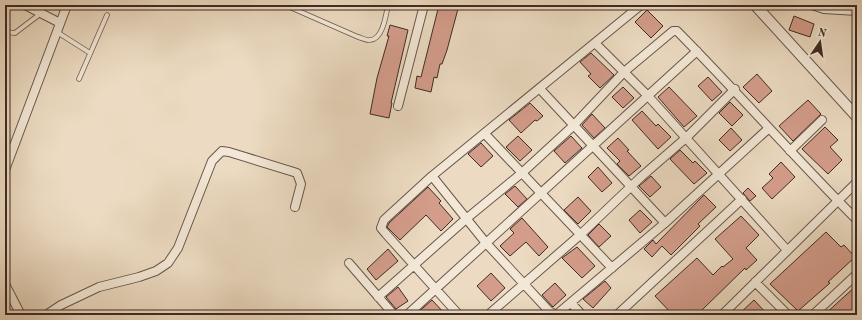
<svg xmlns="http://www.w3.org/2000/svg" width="862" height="320" viewBox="0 0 862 320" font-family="'Old Standard TT',serif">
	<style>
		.building { fill: #d49d8b; stroke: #3d2b23 }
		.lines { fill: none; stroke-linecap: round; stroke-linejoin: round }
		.service-casing { stroke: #69574b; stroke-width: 5.5 }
		.minor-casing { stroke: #69574b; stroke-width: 10 }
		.tertiary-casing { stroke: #69574b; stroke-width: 12 }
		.service { stroke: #f3e8d7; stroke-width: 4 }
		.minor { stroke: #f3e8d7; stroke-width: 8 }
		.tertiary { stroke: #f3e8d7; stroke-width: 10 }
	</style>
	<rect width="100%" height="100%" fill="#ecdbc2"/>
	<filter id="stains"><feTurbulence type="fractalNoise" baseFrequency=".005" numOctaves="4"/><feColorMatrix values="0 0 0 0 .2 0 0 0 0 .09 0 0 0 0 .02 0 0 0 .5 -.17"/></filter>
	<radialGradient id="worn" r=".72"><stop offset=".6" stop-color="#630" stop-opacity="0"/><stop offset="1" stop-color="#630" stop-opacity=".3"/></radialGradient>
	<path class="building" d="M439,5h20l-12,45 -5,14h-2l-3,14 -3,-1 -3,15 -16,-4 2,-12 4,1z
		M647,10l16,16 -12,12 -16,-16z
		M794,16l20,8 -4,13 -21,-7z
		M390,25l18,5 -17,73h1l-3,15 -19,-4 7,-36 12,-42h-2z
		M591,53l23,22 -14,13 -12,-12 3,-2 -11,-12z
		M757,74l15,17 -13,12 -16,-16z
		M708,77l14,15 -10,9 -14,-15z
		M623,87l11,11 -11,10 -11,-11z
		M669,87l28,29 -13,11 -26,-30z
		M808,100l13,14 -28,27 -14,-15z
		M730,102l13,13 -11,11 -13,-13z
		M530,103l13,13 -6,5 -2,-1 -14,13 -12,-13z
		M642,111l14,15 2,-2 13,13 -13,12 -26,-29z
		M592,114l13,14 -11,10 -12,-13z
		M825,127l13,13 -8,7 12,13 -14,14 -26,-25z
		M731,128l11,12 -12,11 -11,-11z
		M518,136l14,14 -12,11 -14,-14z
		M571,136l11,12 -17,15 -11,-12z
		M618,138l11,12 -2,1 14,15 -12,10 -12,-12 3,-3 -13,-13z
		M481,143l12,13 -12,11 -13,-13z
		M680,150l13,13 2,-2 12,12 -13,11 -24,-25z
		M781,162l14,15 -23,22 -10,-11 11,-10 -4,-4z
		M598,167l14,16 -10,9 -14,-15z
		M651,176l10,11 -11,10 -11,-11z
		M515,186l12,13 -9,8 -13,-13z
		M428,187l13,14 -2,2 14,16 -12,12 -15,-16 -26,25 -13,-13 2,-4z
		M748,188l8,8 -6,5 -7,-8z
		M704,195l12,12 -18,17 2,2 -29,29 -9,-9 -10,11 -8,-8 9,-9 3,4z
		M578,197l13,14 -13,13 -14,-14z
		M640,210l12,12 -12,11 -11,-13z
		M741,216l18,19 -13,13 11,12 -11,10 -1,-2 -43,42 5,5h-34l-18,-19 42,-38 16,17 9,-9 1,1 10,-8 -18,-20z
		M522,218l26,29 -9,9 -13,-14 -16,14 -10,-10 14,-13 -4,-4z
		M599,224l12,12 -12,11 -11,-12z
		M826,232l15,15 3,-2 11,12 -27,25 2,1 -32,28 -28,-27z
		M577,247l18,19 -13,12 -20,-20z
		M388,249l10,12 -22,19 -9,-11z
		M491,273l14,15 -14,13 -14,-15z
		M605,281l6,7 -18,20 -10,-9z
		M555,283l11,12 -13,12 -11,-12z
		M857,285v21l-10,9h-23z
		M398,287l10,14 -12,8 -10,-12z
		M432,300l14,15h-31z
		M754,300l14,15h-30z"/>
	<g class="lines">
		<defs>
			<path id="service" d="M285,5l73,32c4,1 9,4 12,3 13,0 16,-26 18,-35
				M5,32l10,1 25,-19
				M57,32l33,21
				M79,79l28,-64"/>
			<path id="minor" d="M25,5l35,18
				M812,5l12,4 33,2
				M595,43l53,53 139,154
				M540,89l125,134
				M398,106l26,-101
				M485,134l127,134
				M790,151l32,-31
				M5,170l62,-165
				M432,176l54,67 63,68 7,4
				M349,263l45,52
				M755,282l33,33
				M5,284l16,31
				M378,297l88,-78 57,-47 50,-46 51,-54 49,-41h4l4,4c60,61 116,125 176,185
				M571,303l11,12
				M46,315l15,-10 38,-18 40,-10 17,-6 12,-8 10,-15 34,-87 10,-10 7,1 68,21 4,11 -6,23
				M407,315l290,-264
				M459,315l-73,-81 -5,-6 3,-8 48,-44 209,-171
				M488,315l92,-80 61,-58 46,-40 48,-48
				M556,315l109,-92 104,-95
				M617,315l125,-116
				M722,315l135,-133
				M813,315l44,-41"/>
			<path id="tertiary" d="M755,5l102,112"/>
		</defs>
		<use href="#service" class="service-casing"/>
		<use href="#minor" class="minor-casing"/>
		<use href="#tertiary" class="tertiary-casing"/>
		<use href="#service" class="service"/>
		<use href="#minor" class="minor"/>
		<use href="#tertiary" class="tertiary"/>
	</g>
	<rect width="862" height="320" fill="none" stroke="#ecdbc2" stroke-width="20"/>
	<rect x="6" y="6" width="850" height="308" fill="none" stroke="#3d2b23" stroke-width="2"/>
	<rect x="10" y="10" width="842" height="300" fill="none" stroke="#3d2b23"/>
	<g transform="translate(820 42) rotate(13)" stroke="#f3e8d7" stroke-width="3" paint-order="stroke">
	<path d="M0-3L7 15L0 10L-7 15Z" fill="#3d2b23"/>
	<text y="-6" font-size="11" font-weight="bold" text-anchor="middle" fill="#3d2b23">N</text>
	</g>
	<rect width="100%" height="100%" filter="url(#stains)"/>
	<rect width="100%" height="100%" fill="url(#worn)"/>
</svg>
